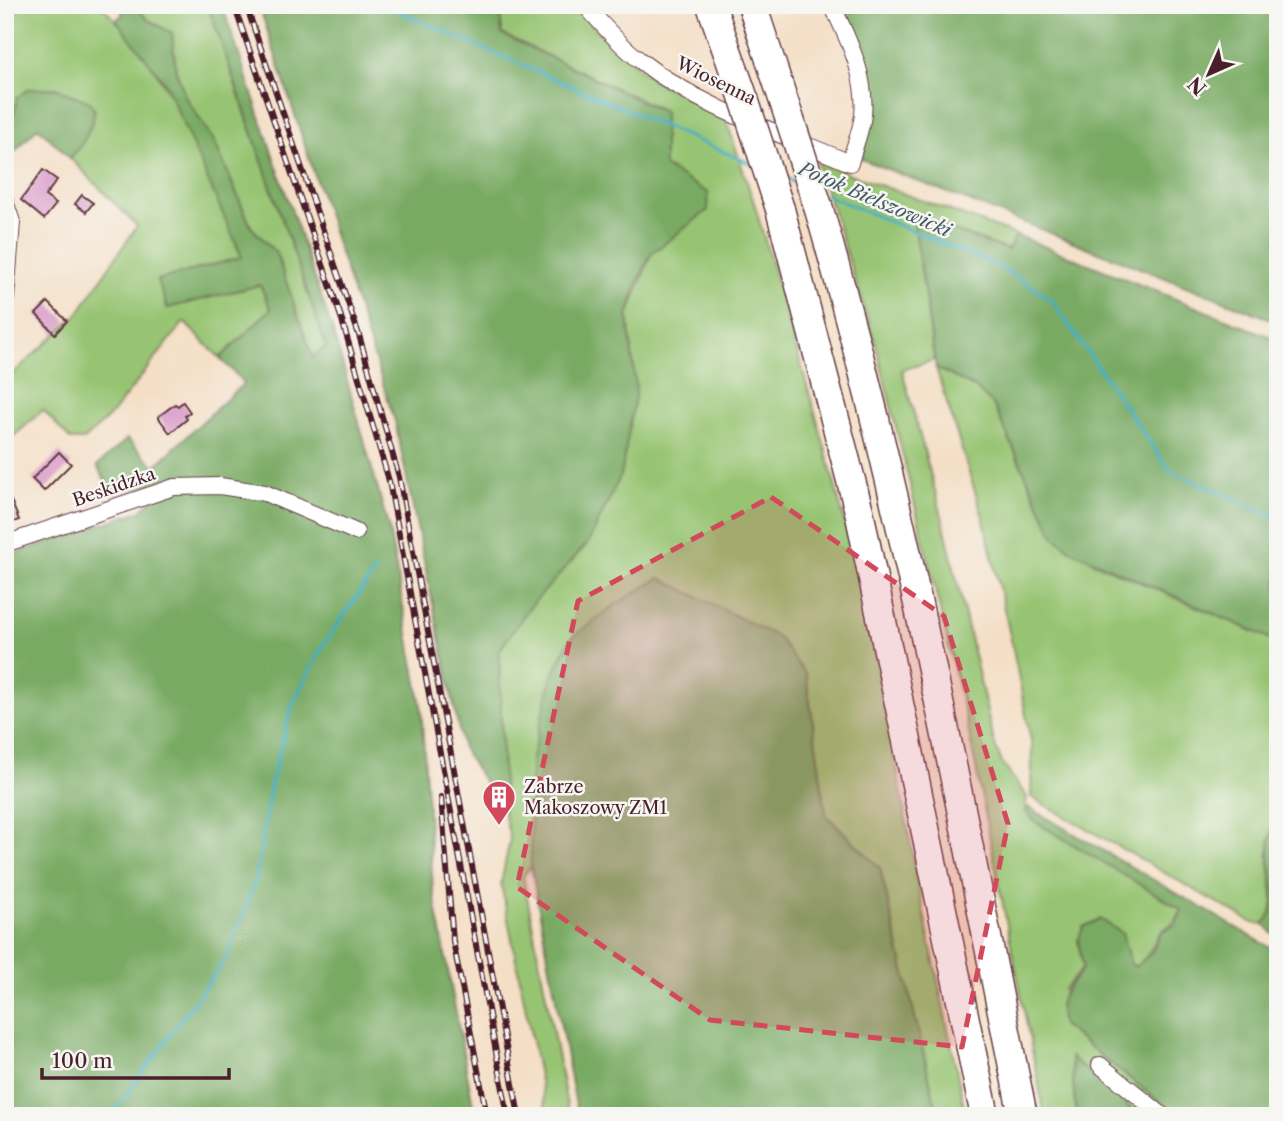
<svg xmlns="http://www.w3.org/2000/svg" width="1283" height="1121" viewBox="0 0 1283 1121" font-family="'Libre Caslon Text',serif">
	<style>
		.green { fill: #97c472; stroke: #70724e; stroke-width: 2 }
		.forest { fill: #79aa64; stroke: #626448; stroke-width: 2 }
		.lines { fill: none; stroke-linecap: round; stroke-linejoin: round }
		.stream { stroke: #41afbe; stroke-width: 3.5 }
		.building { fill: #d895c7 }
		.street-casing { stroke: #643c42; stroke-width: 18 }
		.highway-casing { stroke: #643c42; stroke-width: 31 }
		.street { stroke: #fff; stroke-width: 16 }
		.highway { stroke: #fff; stroke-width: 28 }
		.rail-casing { stroke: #4a1f2b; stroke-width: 6 }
		.rail { stroke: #f6f6f2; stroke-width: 3.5; stroke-dasharray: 10; stroke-linecap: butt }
		.highway-bridge-casing { stroke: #643c42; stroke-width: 31; stroke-linecap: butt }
		.highway-bridge { stroke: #fff; stroke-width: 28 }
		.marked { fill: #d1495b; fill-opacity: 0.2; stroke: #d1495b; stroke-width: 5; stroke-dasharray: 14 9; stroke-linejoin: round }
		.labels { text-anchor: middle; stroke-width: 5; stroke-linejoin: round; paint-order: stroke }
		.street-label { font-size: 18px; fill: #4a1f2b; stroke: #f6f6f2 }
		.poi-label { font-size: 18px; fill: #4a1f2b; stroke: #f6f6f2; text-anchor: start }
		.water-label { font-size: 19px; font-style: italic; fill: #465966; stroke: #f6f6f2 }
	</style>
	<rect width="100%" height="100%" fill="#f6f6f2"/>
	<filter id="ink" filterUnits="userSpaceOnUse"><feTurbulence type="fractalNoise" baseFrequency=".0143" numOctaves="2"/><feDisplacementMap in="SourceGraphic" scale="14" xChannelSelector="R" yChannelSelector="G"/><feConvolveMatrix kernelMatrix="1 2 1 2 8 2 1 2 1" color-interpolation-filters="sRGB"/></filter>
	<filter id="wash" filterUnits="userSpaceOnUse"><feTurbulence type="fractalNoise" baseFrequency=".00686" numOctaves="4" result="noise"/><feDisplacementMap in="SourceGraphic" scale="28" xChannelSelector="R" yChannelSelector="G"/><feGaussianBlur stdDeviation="1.57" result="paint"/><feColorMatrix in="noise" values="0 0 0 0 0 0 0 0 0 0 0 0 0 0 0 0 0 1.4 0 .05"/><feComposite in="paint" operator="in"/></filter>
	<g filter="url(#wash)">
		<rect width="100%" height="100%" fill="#f4dfc6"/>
		<path class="green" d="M5,5h95c73,65 105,165 142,253l-84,22 9,28 93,-24 11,25 -51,49 -36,-36 -74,94 -26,24h-13l-28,-30 -37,33 -1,-62 72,-66 60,-89 -67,-68 9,-9 -64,-39 -10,11z
			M134,5h74l118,341 -13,12 -37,-105 -25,-26 -36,-84 -30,-47 -9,-26 -4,-37 -25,-14z
			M507,5h70l19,25 57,50 72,36 30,90 69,238 44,167 50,274 48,231h-28l-58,-248 -54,-53 -20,-140 -146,-97 -45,27 -45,34 -39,123v105l-8,9 46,240h-22l-46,-232 9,-45 -6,-26 -5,-162 30,-43 107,-217 -8,-75 23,-62 57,-45v-16l-44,-27v-55l-162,-77 -2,-22z
			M817,162l199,73 -7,15 -95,-33 20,143 -32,10 41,150 51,222 8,21 25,34 -2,13 9,11 148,88c-9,20 -13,13 -23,26 -9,12 -9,23 -24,32l-5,-4 -2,-13 -50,-10 5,28 -19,21 35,66 79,61h-38l-69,-57 5,57h-31l-78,-393 -52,-218 -39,-160z
			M936,368l40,20 18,18 51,112 48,44 185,80v162l-10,48 6,52 -4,14 -7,6 -10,-1 -222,-126 1,-51 -20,-102 -28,-124z"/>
		<path class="forest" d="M118,5h16l13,14 25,14 4,37 9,26 30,47 36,84 25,26 37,105 13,-12 -118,-341h14l113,333 54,191 32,176 12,184 42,227h-470v-559l135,-46 39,-34 -66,17 -16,-28 30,-27 28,27 89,-83 -24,-25 51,-49 -11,-24 -92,23 -11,-28 85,-23 -77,-174 -49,-63 7,-6z
			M259,5h248l-7,7 2,22 162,78v54l44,27v17l-57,44 -13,28 -10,34 8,75 -15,84 -33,68 -59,65 -30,43 5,162 -41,-64 -68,-328z
			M842,5h436v317l-417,-163 13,-50 -12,-56z
			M55,88l35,14 5,9c-5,20 -11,33 -25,47l-32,-31 -33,35v-41l10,-11 2,-13 12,-8z
			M913,217l95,33 8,-15 262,105v302l-206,-91 -18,-15 -60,-130 -18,-18 -40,-20z
			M660,578l118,59 28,38 20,140 54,53 58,248h-360l-47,-249v-105l20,-83 19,-40 45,-34z
			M1278,804v134l-15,-14c19,-17 6,-47 6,-70 -1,-16 6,-34 9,-50z
			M1028,807l250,145v164h-100l-116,-91c-7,-32 6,-33 21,-57l-5,-28 5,-13 17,-8 22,14 8,30 5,4 17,-15 10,-21 13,-6 7,-15 -148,-89 -9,-11z
			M1071,1057l63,55 6,4h-64z"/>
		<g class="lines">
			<path class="stream" d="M383,5l371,160
				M780,176l19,8
				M826,195l178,74 47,30 118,171 109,48
				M111,1116l116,-159 29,-78 15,-96 21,-78 30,-58 54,-78"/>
		</g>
		<g id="blocks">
			<path class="building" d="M43,170l14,10 -12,16 11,8 -12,15 -23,-19z
				M82,195l11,8 -7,9 -11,-8z
				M48,302l19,19 -12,13 -19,-20z
				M183,402l7,10 -5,4 2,3 -17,14 -12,-16 17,-13 3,2z
				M59,452l12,12 -27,27 -12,-12z
				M5,486l14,34 -14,5z"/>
		</g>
	</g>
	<g filter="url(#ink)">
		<use href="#blocks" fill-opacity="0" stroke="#643c42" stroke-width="2"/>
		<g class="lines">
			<defs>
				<path id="street" d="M585,5c18,21 36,41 57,57 60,47 139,71 208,101 4,-16 11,-32 13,-48 4,-39 -15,-76 -31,-110
					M5,201l7,21 -6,76
					M5,544l169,-57 46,-1 45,7 91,39
					M1100,1065l63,51"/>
				<path id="highway" d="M711,5l33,94
					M752,5l38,115
					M818,206c87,299 143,605 205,910
					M780,209l79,302 126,605"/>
			</defs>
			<use href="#street" class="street-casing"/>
			<use href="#highway" class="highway-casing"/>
			<use href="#street" class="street"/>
			<use href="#highway" class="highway"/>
			<defs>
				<path id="rail" d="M234,5l107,312 48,164 119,635
					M246,5l113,330 40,142 120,639
					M441,797l12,144 34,175"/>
			</defs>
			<use href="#rail" class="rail-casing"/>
			<use href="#rail" class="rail"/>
			<defs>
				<path id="highway-bridge" d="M744,99l36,110
					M790,120l28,86"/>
			</defs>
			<use href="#highway-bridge" class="highway-bridge-casing"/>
			<use href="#highway-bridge" class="highway-bridge"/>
		</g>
	</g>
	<path class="marked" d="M771,497l173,119 64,208 -46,223 -252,-27 -193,-133 61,-286z"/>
	<defs>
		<symbol id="building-pin" viewBox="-11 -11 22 30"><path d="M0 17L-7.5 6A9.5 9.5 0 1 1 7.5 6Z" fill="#d1495b" stroke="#f6f6f2"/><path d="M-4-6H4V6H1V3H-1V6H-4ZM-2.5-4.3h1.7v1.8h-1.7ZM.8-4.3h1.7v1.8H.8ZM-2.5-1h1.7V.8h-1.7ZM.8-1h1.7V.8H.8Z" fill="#fff"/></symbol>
	</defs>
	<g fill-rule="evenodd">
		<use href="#building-pin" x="480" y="778" width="38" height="52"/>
	</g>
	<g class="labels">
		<g class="street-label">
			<text transform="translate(716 81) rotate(26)" y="6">Wiosenna</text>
			<text transform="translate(114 487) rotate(-19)" y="6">Beskidzka</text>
		</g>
		<g class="poi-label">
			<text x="524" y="793">Zabrze<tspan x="524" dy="21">Makoszowy ZM1</tspan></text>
		</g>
		<g class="water-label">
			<text transform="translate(875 199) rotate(23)" y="7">Potok Bielszowicki</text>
		</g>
	</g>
	<rect width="1283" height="1121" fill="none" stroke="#f6f6f2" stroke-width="28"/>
	<g transform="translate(1209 74) rotate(225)" stroke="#f6f6f2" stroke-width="5" paint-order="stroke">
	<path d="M0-5L12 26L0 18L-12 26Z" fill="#4a1f2b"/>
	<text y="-10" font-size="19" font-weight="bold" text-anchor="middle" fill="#4a1f2b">N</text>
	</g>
	<path d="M42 1068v10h187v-10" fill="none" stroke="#4a1f2b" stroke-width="3.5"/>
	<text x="52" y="1068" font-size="21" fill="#4a1f2b" stroke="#f6f6f2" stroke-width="5" paint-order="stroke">100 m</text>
</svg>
